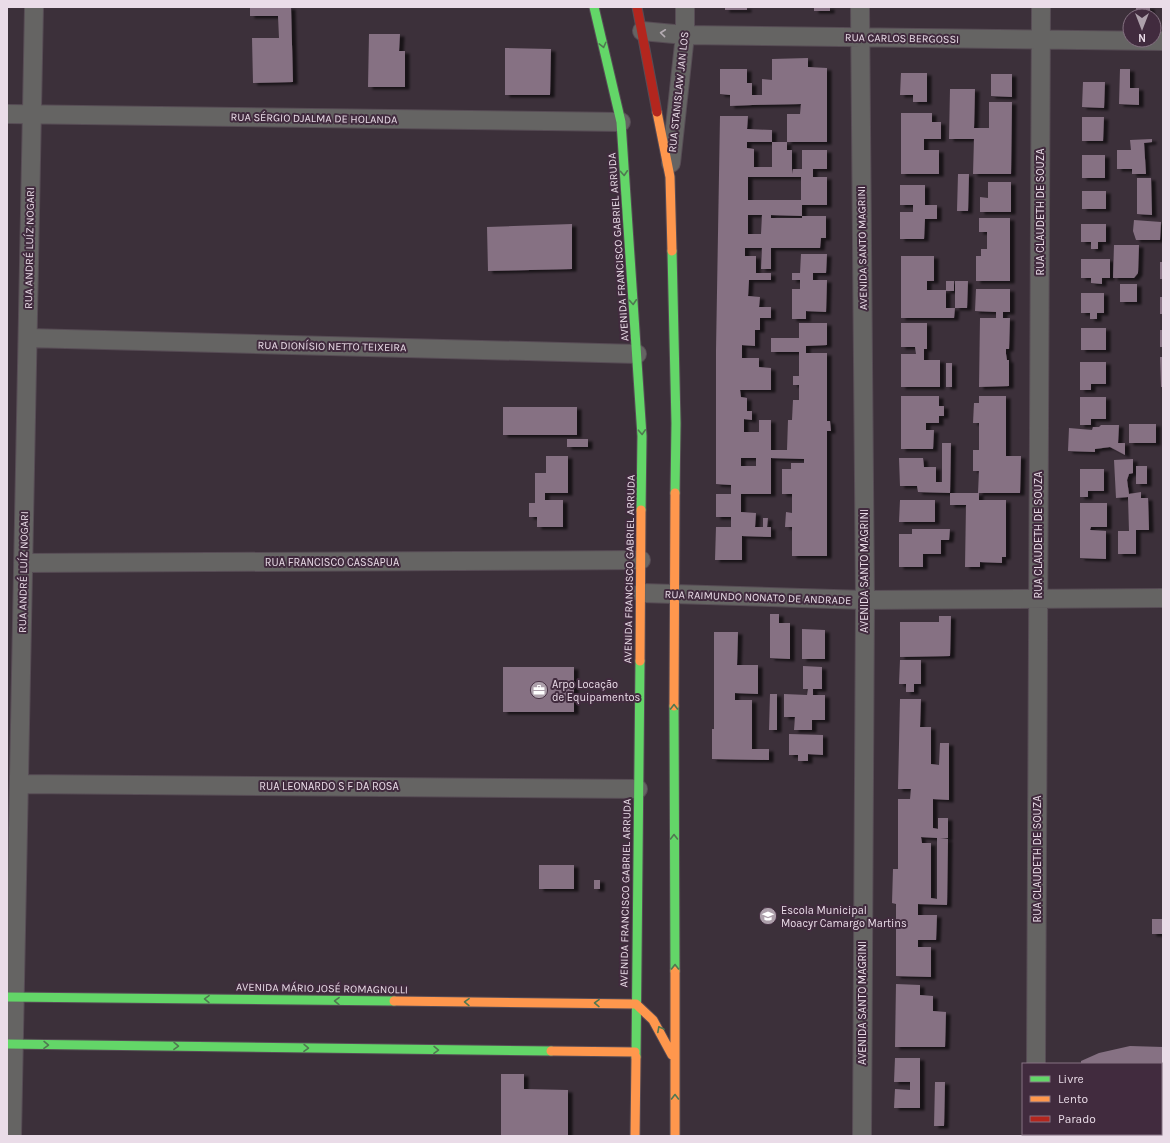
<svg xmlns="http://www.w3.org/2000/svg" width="1170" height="1143" viewBox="0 0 1170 1143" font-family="Karla,sans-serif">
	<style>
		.building { fill: #867183; fill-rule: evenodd; filter: url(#shadow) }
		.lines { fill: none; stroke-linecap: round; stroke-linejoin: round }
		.street-casing { stroke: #574c55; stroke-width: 20 }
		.fast-casing { stroke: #574c55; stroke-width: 11 }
		.slow-casing { stroke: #574c55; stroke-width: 11 }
		.jam-casing { stroke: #574c55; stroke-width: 11 }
		.street { stroke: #656463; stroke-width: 18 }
		.fast { stroke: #63d668; stroke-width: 9 }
		.slow { stroke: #ff974d; stroke-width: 9 }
		.jam { stroke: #b3261e; stroke-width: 9 }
		.oneway { stroke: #b5acb3 }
		.oneway2 { stroke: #507851 }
		.labels { text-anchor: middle; stroke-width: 4; stroke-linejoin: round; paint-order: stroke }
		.street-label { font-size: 11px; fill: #eadce8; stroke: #412b3e }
		.poi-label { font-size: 11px; fill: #eadce8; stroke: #412b3e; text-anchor: start }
	</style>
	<defs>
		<filter id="shadow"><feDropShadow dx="4.5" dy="2.5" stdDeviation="1" flood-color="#0009"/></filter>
	</defs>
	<rect width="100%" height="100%" fill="#3c303a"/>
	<path class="building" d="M250,7h41l2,75 -40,1 -1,-45h27l-1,-22h-28z
		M725,7h22v3h-22z
		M814,7h16v4h-16z
		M1136,7h14v9h-14z
		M369,34h31l-1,17h6v36h-37z
		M505,48l46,1 -1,46h-45z
		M808,58v9l19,1v74h-40v-28h13l1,-10 -49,1v-5v5l-22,1v-11l-10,-1v-25h27v14h5v12h10v-16l10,1v-21z
		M1120,69h10v19h9v17l-20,-1z
		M901,73h26v29h-14v-7h-13z
		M991,74h21v23l-21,-1z
		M1083,82h22l-1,26 -22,-1z
		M950,89h25l-1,39h15v-26h23l-1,72h-38l1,-35h-25z
		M901,113h31v9h9v17h-17v11h15v24h-38z
		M720,116h28l-1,13 25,1v12h-25v6l7,1v18h18v-25h15v8h5v24l1,-5h9v-19h25v19h-14v8h14v28h-25v11h24v22h-5l-1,10h-49v21h-10l1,-21h-17v8h11v17h15v7h-22l-1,16 12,1 -1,10h12v11h-11v12h-5v16l-13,-1v13h17v9l12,1v22h-31l1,7 6,1v13h5v9l-8,-1v13h15v-12h12v30h16l1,-30h4l1,-20h6v-15h-6v-9h6v-24h-28v-14h28v-15h28v22l-21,1v7h21v68h3l1,10h-4v125h-35v-29h-7l1,-15 6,1v-19h-10v-25h9v-6h13v-4l-33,-1v36h-30v18l15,1 -1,14h8v-9h5l-1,9h4v10l-29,-1v24h-27l1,-33h15v-10h-15v-23h15v-9l-15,-1v-133zM748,177h53v23h-53zM748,215h14l-1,19h-13zM771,215l31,1v2h-31zM741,458h15v8h-15z
		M1082,117h22l-1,24h-21z
		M1152,139v3l-8,1 2,31h-14v-5h-15v-19h14l-1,-10z
		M1082,155h23v23h-23z
		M958,174h11l-1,37h-11z
		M1137,178h14l1,37 -15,-1z
		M988,182h23v30h-31v-15l8,1z
		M900,185h25v20h12v14h-12l-1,20h-24v-27h13v-7h-13z
		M1082,191h24v18h-24z
		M979,218h31v63h-34v-25h5v-7h6v-17h-8z
		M1134,220l27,2 -1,18h-24l-3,-9z
		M572,224v45l-84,2 -1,-44z
		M1081,224h25v18h-8v7h-7v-7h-10z
		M1114,245h25l-1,28 -4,5h-21z
		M801,254h26l-1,19h-13v7h14l-1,32 -20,-1v8h-14v-30h8v-9h-8v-7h8z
		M901,256h33v25h-7v9h19v-9h8v10h-8v17h9v-27h13l-1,27h-12l-1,10h-53z
		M1081,259h29v19h-8v6l-11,-1v-5h-10z
		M1160,262h3v17h-3z
		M1120,284h17v18h-17z
		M976,289h34v23h-7v6h7l-1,31h-3v5l1,6h2v26l-30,1 1,-69h16v-6l-21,-1z
		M1081,293h23v20h-7v6h-7v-6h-9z
		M1160,297h3v17h-3z
		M901,323h26v26h-3v11h16v27h-39v-33h15l-1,-7h-14z
		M1081,328h25v22h-25z
		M1160,330h3v17h-3z
		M1160,357h3v30h-2z
		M1080,362h26v22h-15v6h-11z
		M946,363h6v24h-6z
		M901,396h38v10h5v10h-5v7h-13v7h8l-1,19h-32z
		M979,396h27v60h15l-1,37h-41v7h27v57h-4v6l-22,-1v5h-15l1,-62h-16v-12h28l1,-22h-6v-21h6v-27h-6l1,-20h5z
		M1080,397h26v22h-15v6h-11z
		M503,407h74v28h-74z
		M1129,424h27v19h-27z
		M1101,425h18l-1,18h7v12l-15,-8 -15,2v3l-27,-1 1,-23 23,2 1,-3h6z
		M567,439h21v8h-21z
		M942,443h9l-1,50 -32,-1 -1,-6h-17l-1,-28h24l1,9h12v15h6z
		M546,456h22v37h-23v7h18v27h-26v-10h-8v-14h6v-30h11z
		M1133,459v14l-4,1 -2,6 2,14 12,-2v6h7l1,32h-13v24h-18v-23h11l-1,-34 -12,1 -2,-38z
		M1136,466h11v18h-11z
		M1080,469h24v22h-16v6h-8z
		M900,500h35v22h-36z
		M1080,503h27v24h-16l-1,3 16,1v28l-26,-1z
		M912,529h38l-1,11h-8v14h-18v13h-24v-33h13z
		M770,614h9v9h11v36l-20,-1z
		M939,616h12l-1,40 -50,1v-35h39z
		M802,629l23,1v29h-23z
		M714,632h24l-1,33h21v29l-23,-1v7h17v49h17v11l-57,-1v-30h2z
		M900,660h21v24h-7v8h-8v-8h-7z
		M803,666l19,1v22h-9v6h12v25h-13v10h-18l1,-13h-11v-23l23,1 1,-6h-5z
		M503,667h71v45h-71z
		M770,694h7v36h-8z
		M900,699h21l-1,28h11v37l8,1 1,-22h9v57l-16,-1v29l5,1v-11h10v20h-8l8,1 -1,66 -29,-1v11h19l-1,25h-18v7h13v30l-35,-1v-72l-4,-1 1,-34h5v-70h12l1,-10h-13zM921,837l16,1v61l-6,-1v-55h-9z
		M789,734l34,1v20l-15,-1v7h-10v-6h-9z
		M539,865h35v24h-35z
		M594,880h6v9h-6z
		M1152,919h11v15h-11z
		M896,984l24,1v10l13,1v15l13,1 -1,35h-50z
		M1130,1046l33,1v74l-2,1v-58h-80v-3l18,-8z
		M895,1058h25v50h-26l1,-19 15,1v-8h-16z
		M501,1074h23v15l44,1v46h-67z
		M935,1082h10l-1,44h-10z"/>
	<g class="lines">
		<defs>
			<path id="street" d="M860,7l5,593 -3,536
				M642,31l43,4 478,6
				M7,114l614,8
				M671,163l14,-128v-28
				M28,338l609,16
				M23,563l618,-3
				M641,593l224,7 298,-2
				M19,784l619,5
				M1036,1064l5,-1057
				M12,1136l22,-1129
				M1036,1136v-2"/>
			<path id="fast" d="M594,7l27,115 21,314 -1,74
				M672,251l4,172 -1,70
				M674,706l1,265
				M7,997l387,4
				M7,1044l544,7
				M636,1057l4,-396"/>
			<path id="slow" d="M657,112l13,65 2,74
				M640,661l1,-151
				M674,706l1,-213
				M675,971v165
				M394,1001l242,3 17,16 19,35
				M551,1051l84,1
				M635,1136l1,-79"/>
			<path id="jam" d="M637,7l20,105"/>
		</defs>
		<use href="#street" class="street-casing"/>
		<use href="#fast" class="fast-casing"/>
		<use href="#slow" class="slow-casing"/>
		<use href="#jam" class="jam-casing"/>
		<use href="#street" class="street"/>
		<use href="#fast" class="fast"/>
		<use href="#slow" class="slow"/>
		<use href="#jam" class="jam"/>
	</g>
	<defs><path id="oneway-chevron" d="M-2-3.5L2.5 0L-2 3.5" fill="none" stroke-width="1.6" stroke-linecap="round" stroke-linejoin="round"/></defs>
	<use class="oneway" href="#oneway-chevron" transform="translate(663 33) rotate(-174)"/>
	<g class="oneway2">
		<use href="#oneway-chevron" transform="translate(603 45) rotate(76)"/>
		<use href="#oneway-chevron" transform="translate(624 173) rotate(86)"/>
		<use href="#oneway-chevron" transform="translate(633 302) rotate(86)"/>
		<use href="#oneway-chevron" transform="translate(642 432) rotate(87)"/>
		<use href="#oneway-chevron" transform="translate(674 707) rotate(-90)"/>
		<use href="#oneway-chevron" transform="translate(674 837) rotate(-90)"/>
		<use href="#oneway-chevron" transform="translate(675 967) rotate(-90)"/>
		<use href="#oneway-chevron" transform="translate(207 999) rotate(-179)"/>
		<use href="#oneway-chevron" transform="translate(337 1001) rotate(-179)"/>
		<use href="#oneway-chevron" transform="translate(467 1002) rotate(-179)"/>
		<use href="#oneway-chevron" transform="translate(597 1003) rotate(-179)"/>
		<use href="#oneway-chevron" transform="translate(660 1029) rotate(-118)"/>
		<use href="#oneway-chevron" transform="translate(46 1045) rotate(1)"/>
		<use href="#oneway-chevron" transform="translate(176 1046) rotate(1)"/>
		<use href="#oneway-chevron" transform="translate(306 1048) rotate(1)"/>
		<use href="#oneway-chevron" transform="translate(436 1050) rotate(1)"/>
		<use href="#oneway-chevron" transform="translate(675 1097) rotate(-90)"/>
	</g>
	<defs>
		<symbol id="office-disc" viewBox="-11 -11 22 22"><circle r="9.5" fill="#ada0ab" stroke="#412b3e"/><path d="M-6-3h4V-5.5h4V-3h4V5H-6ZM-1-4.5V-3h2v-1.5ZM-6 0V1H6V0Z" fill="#fff"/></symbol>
		<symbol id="school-disc" viewBox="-11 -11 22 22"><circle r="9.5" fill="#ada0ab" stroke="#412b3e"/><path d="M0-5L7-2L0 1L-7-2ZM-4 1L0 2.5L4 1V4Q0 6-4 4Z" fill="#fff"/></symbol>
	</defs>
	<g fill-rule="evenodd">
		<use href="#office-disc" x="529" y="680" width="20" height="20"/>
		<use href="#school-disc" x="758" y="906" width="20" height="20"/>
	</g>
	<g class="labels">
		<g class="street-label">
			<text transform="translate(902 38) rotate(1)" y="4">RUA CARLOS BERGOSSI</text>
			<text transform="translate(678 92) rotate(-84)" y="4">RUA STANISLAW JAN LOS</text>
			<text transform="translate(314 118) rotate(1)" y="4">RUA SÉRGIO DJALMA DE HOLANDA</text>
			<text transform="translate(1040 212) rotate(-90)" y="4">RUA CLAUDETH DE SOUZA</text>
			<text transform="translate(618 247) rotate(-94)" y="4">AVENIDA FRANCISCO GABRIEL ARRUDA</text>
			<text transform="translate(29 248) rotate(-89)" y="4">RUA ANDRÉ LUÍZ NOGARI</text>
			<text transform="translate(862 248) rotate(-91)" y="4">AVENIDA SANTO MAGRINI</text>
			<text transform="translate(332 346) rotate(1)" y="4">RUA DIONÍSIO NETTO TEIXEIRA</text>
			<text transform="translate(1038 535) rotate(-90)" y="4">RUA CLAUDETH DE SOUZA</text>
			<text x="332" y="566">RUA FRANCISCO CASSAPUA</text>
			<text transform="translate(629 569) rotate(-89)" y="4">AVENIDA FRANCISCO GABRIEL ARRUDA</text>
			<text transform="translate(864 571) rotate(-90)" y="4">AVENIDA SANTO MAGRINI</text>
			<text transform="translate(23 572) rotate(-89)" y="4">RUA ANDRÉ LUÍZ NOGARI</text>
			<text transform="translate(758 597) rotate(2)" y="4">RUA RAIMUNDO NONATO DE ANDRADE</text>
			<text x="329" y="790">RUA LEONARDO S F DA ROSA</text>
			<text transform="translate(1037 859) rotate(-90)" y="4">RUA CLAUDETH DE SOUZA</text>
			<text transform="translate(625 893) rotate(-89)" y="4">AVENIDA FRANCISCO GABRIEL ARRUDA</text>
			<text transform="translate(322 988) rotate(1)" y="4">AVENIDA MÁRIO JOSÉ ROMAGNOLLI</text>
			<text transform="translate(862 1003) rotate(-90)" y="4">AVENIDA SANTO MAGRINI</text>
		</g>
		<g class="poi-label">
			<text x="552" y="688">Arpo Locação<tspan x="552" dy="13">de Equipamentos</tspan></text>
			<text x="781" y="914">Escola Municipal<tspan x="781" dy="13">Moacyr Camargo Martins</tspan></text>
		</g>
	</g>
	<rect width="1170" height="1143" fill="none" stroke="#eadce8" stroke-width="16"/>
	<rect x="1022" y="1063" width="140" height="72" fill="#412b3e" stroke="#857282"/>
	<rect x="1030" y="1076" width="20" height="6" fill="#63d668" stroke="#857282"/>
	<text x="1058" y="1083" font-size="12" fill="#eadce8">Livre</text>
	<rect x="1030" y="1096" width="20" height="6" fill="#ff974d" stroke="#857282"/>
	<text x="1058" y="1103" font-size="12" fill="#eadce8">Lento</text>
	<rect x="1030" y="1116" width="20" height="6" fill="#b3261e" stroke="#857282"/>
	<text x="1058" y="1123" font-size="12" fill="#eadce8">Parado</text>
	<g transform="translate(1142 28) rotate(180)"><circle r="19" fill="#412b3e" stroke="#857282"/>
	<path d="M0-3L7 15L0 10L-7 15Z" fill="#ada0ab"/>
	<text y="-6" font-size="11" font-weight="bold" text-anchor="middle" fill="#eadce8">N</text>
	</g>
</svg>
